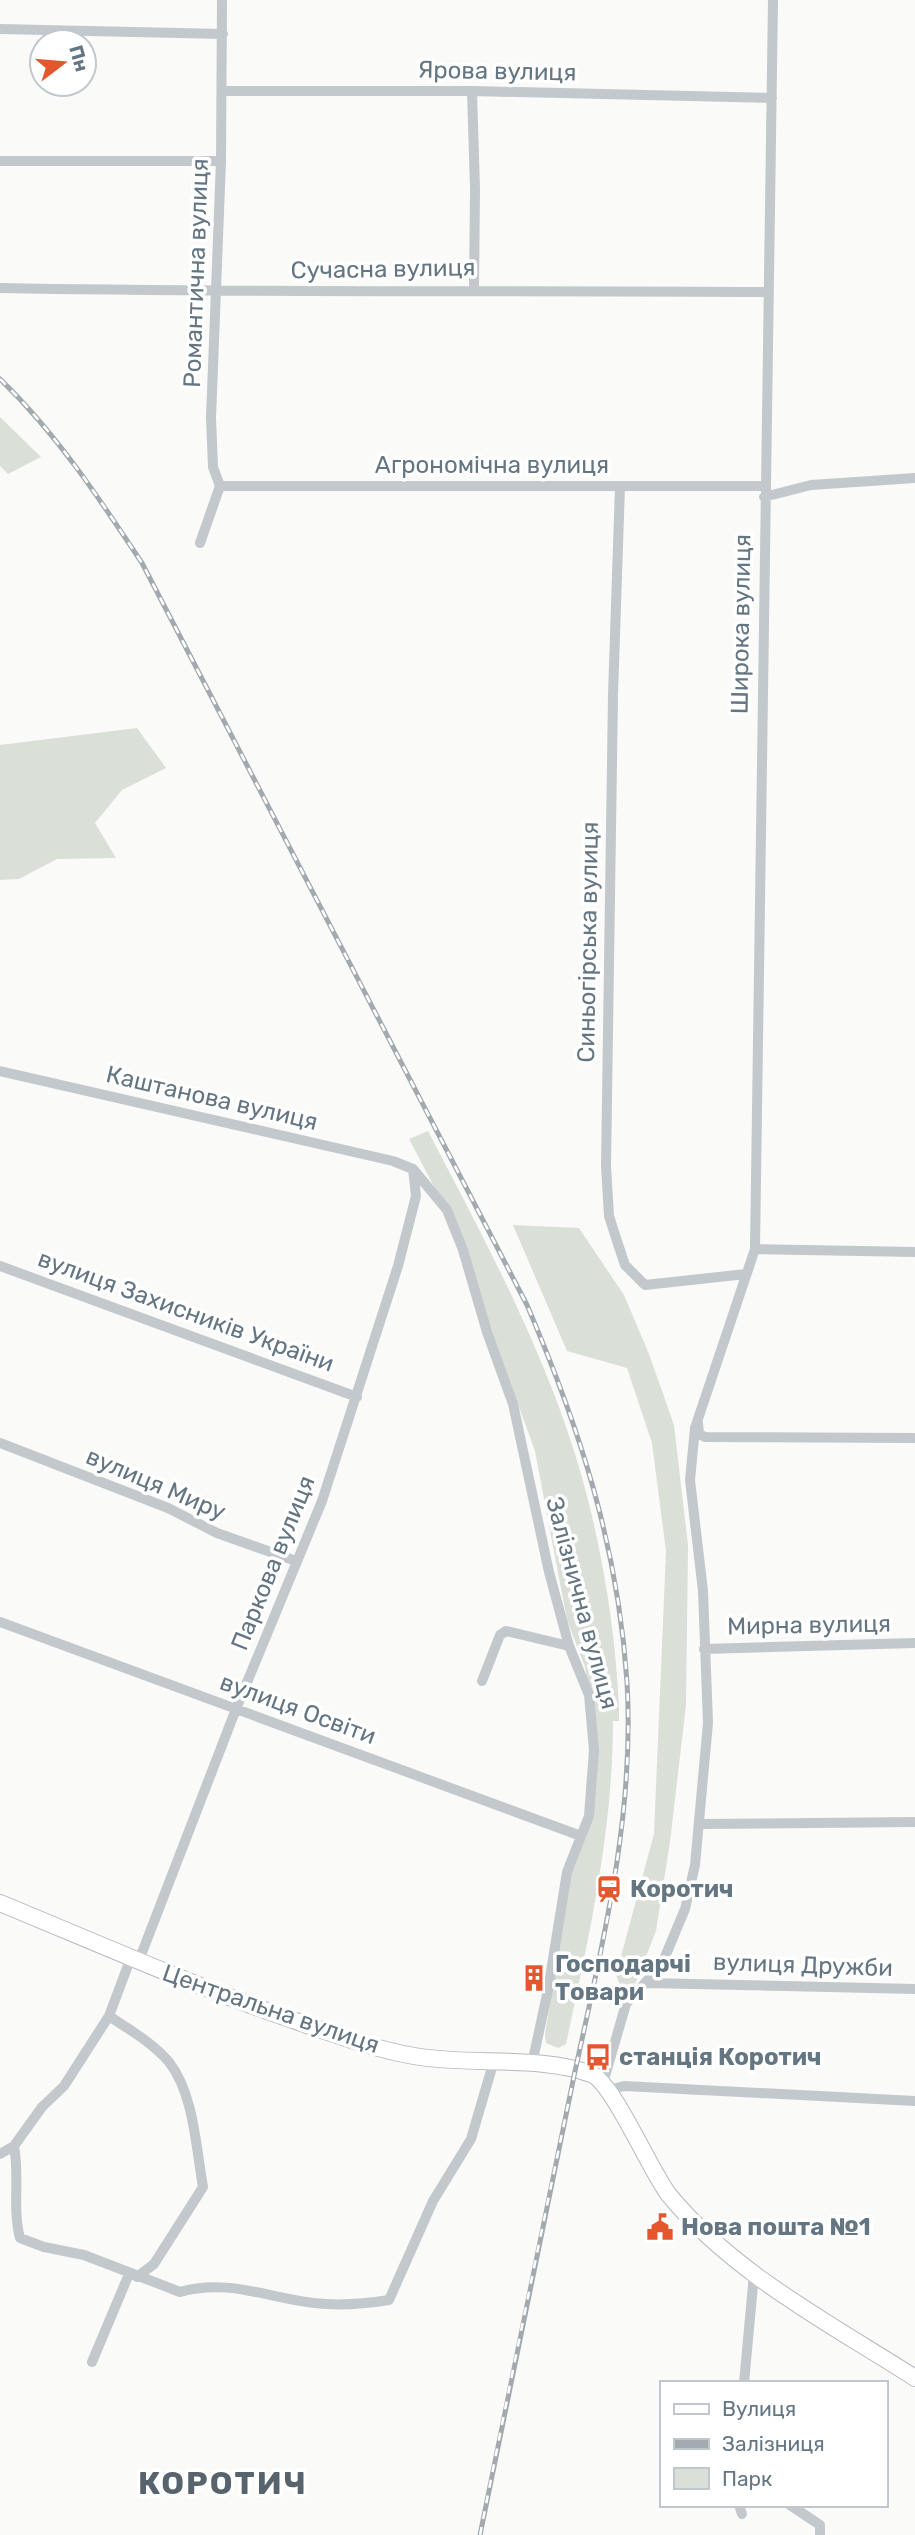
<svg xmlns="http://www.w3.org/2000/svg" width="915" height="2535" viewBox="0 0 915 2535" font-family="Rubik,sans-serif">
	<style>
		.green { fill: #dadfd7 }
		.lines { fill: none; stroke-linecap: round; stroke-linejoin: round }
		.secondary-casing { stroke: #b3babf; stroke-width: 18 }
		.street { stroke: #c3c8cc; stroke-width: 10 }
		.secondary { stroke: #fff; stroke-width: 16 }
		.rail-casing { stroke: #a2aab0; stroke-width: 5 }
		.rail { stroke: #fff; stroke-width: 2.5; stroke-dasharray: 8; stroke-linecap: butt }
		.labels { text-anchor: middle; stroke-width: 7; stroke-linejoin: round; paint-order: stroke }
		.street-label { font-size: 24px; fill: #657683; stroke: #fff }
		.poi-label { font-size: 24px; font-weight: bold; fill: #657683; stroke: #fff; text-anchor: start }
		.district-label { font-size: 32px; font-weight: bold; letter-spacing: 2px; fill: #57646e; stroke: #fff }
	</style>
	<rect width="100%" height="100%" fill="#fafaf8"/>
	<path class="green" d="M0,417l41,40 -33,17 -8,-8z
		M137,728l29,40 -44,22 -27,33 21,35 -59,1 -38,20 -19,1v-135z
		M428,1131c63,121 130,244 162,377 16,65 26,134 29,200v13h-6c0,110 -24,216 -47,323l-8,4 -12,-5 -1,-8 25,-159 15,-45 8,-106 -8,-58 -18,-47 -32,-169 -84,-232 -42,-80z
		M513,1225l66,3 45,67 25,59 25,71 14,120 -2,160 -16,137 -14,89 -22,56 -12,3 -6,-15 38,-141 12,-283 -14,-108 -25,-75 -60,-17z"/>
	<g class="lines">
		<defs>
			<path id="secondary" d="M0,1903c97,40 191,82 290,116 41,14 83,30 124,37 55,10 127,-1 177,18 21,7 60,98 78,121 65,79 162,129 246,183"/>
		</defs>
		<use href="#secondary" class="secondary-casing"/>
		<path class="street" d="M0,29l223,5
			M222,91h250l300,7
			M472,91l3,98 -1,100
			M0,161h221
			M0,288c256,5 511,2 767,4
			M220,486h544
			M620,486l-7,209 -7,471 3,50 8,25 8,24 20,20 101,-11
			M764,497l47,-12 104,-7
			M200,543l20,-57 -7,-19 -2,-49 10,-257 1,-161
			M0,1071l393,90 20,8 34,41 16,40 24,82 26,72 36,168 20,74 20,49 5,55 -5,66 -22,56 -19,118 -16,74
			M755,1249l160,3
			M0,1266l357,131
			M698,1423l1,11 6,3 210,1
			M0,1443l168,65 49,25 79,28
			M0,1622l581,214
			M704,1649l211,-6
			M482,1681l18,-46 6,-4 63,15
			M700,1824l215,-2
			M138,1963l98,-254 86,-208 76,-235 18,-70 -3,-27
			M647,1983l268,6
			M109,2016c21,14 44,27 60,46 25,32 27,86 34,125l-49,77 -17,13
			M603,2083l23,-79 36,-40 23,-55 10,-44 13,-142 -5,-132 -13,-111 5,-52 60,-179 18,-1249
			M609,2090l15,-4 291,15
			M14,2146c6,30 -2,62 6,92l24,9 40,8 96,37c47,-14 88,6 134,11 25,3 50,1 75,-3l44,-99 38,-62 22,-75
			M0,2154l14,-8 28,-39 22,-21 45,-70 21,-56
			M92,2362l37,-88
			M744,2383l10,-109
			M739,2505l3,9
			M790,2505l30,20v10"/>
		<use href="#secondary" class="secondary"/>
		<defs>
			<path id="rail" d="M0,379c56,54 99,119 142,184l385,742c53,124 91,241 100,377 8,134 -25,264 -53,394 -32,153 -64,306 -94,459"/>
		</defs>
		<use href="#rail" class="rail-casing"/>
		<use href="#rail" class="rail"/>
	</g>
	<defs>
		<symbol id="station-bare" viewBox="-9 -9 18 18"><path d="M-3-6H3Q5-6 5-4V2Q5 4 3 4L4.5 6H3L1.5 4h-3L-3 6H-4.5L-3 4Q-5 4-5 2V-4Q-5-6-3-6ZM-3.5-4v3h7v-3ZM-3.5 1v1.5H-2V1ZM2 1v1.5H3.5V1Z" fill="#e4572e" stroke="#fff" stroke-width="2.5" paint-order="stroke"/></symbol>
		<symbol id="building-bare" viewBox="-9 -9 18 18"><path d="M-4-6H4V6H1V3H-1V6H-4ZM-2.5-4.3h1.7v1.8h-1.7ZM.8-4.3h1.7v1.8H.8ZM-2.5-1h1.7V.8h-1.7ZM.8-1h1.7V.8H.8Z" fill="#e4572e" stroke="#fff" stroke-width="2.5" paint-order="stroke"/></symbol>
		<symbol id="bus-bare" viewBox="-9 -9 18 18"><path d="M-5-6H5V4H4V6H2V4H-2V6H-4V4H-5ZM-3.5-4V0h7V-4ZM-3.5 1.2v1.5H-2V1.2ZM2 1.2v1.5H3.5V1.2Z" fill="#e4572e" stroke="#fff" stroke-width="2.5" paint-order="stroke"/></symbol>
		<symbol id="civic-bare" viewBox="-9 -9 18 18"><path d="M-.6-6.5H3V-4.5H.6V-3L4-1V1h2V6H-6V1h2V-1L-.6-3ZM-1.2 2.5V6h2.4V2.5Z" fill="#e4572e" stroke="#fff" stroke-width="2.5" paint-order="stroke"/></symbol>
	</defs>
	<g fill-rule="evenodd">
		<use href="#station-bare" x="590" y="1870" width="38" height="38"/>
		<use href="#building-bare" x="515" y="1959" width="38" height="38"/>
		<use href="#bus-bare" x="579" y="2038" width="38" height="38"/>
		<use href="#civic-bare" x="641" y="2208" width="38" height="38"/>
	</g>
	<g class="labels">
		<g class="street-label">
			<text transform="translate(497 71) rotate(1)" y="8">Ярова вулиця</text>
			<text transform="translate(383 269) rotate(-1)" y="8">Сучасна вулиця</text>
			<text transform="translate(196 273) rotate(-88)" y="8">Романтична вулиця</text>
			<text x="492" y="473">Агрономічна вулиця</text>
			<text transform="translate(741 624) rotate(-89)" y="8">Широка вулиця</text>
			<text transform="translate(588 942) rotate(-89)" y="8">Синьогірська вулиця</text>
			<text transform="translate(212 1098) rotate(13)" y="8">Каштанова вулиця</text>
			<text transform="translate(186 1311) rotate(20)" y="8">вулиця Захисників України</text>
			<text transform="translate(156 1484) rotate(23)" y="8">вулиця Миру</text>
			<text transform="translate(273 1563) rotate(-68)" y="8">Паркова вулиця</text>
			<text transform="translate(582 1603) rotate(75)" y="8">Залізнична вулиця</text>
			<text transform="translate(809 1625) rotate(-1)" y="8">Мирна вулиця</text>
			<text transform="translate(298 1709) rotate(20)" y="8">вулиця Освіти</text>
			<text transform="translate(803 1965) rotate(2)" y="8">вулиця Дружби</text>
			<text transform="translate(271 2009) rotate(19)" y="8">Центральна вулиця</text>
		</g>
		<g class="poi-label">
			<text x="630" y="1897">Коротич</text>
			<text x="555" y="1972">Господарчі<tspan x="555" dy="28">Товари</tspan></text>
			<text x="619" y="2065">станція Коротич</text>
			<text x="681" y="2235">Нова пошта №1</text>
		</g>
		<g class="district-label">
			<text x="223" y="2494">КОРОТИЧ</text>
		</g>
	</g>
	<rect x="660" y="2381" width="228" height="126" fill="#ffffff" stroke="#c1c8cd" stroke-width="2"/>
	<rect x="674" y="2404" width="35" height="10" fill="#ffffff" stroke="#c1c8cd" stroke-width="2"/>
	<text x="722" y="2416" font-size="21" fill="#657683">Вулиця</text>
	<rect x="674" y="2439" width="35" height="10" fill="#a2aab0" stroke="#c1c8cd" stroke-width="2"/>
	<text x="722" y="2451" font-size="21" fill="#657683">Залізниця</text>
	<rect x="674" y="2468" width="35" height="21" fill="#dadfd7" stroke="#c1c8cd" stroke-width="2"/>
	<text x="722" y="2486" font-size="21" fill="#657683">Парк</text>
	<g transform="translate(63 63) rotate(74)"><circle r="33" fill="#ffffff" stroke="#c1c8cd" stroke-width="2"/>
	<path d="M0-5L12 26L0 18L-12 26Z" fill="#e4572e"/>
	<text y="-10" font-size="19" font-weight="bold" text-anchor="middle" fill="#657683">Пн</text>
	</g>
</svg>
